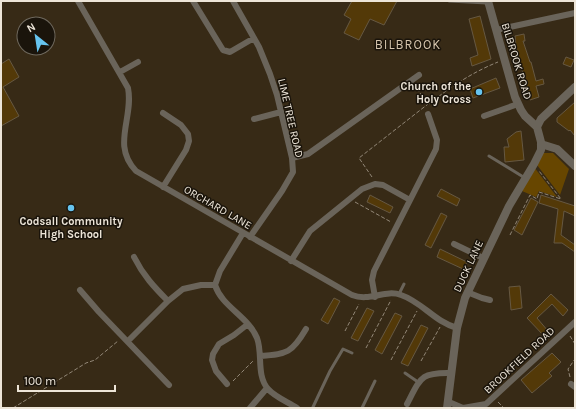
<svg xmlns="http://www.w3.org/2000/svg" width="576" height="409" viewBox="0 0 576 409" font-family="Karla,sans-serif">
	<style>
		.green { fill: #674600 }
		.building { fill: #533908; stroke: #665842 }
		.lines { fill: none; stroke-linecap: round; stroke-linejoin: round }
		.path { stroke: #928777; stroke-width: 1; stroke-dasharray: 4 2; stroke-linecap: butt }
		.service { stroke: #6a645a; stroke-width: 3 }
		.minor { stroke: #6a645a; stroke-width: 6 }
		.tertiary { stroke: #6a645a; stroke-width: 8 }
		.poi-dot { fill: #66c4ef; stroke: #1a140b; stroke-width: 1.5 }
		.labels { text-anchor: middle; stroke-width: 3; stroke-linejoin: round; paint-order: stroke }
		.street-label { font-size: 11px; fill: #ede5d8; stroke: #1a140b }
		.poi-label { font-size: 11px; font-weight: bold; fill: #ede5d8; stroke: #1a140b; text-anchor: end }
		.quarter-label { font-size: 13px; letter-spacing: 1px; fill: #d6c5ad; stroke: #1a140b }
	</style>
	<rect width="100%" height="100%" fill="#372a16"/>
	<path class="green" d="M543,153h10l16,16 -9,26 -23,-30z
		M534,167l23,30 -18,-6 -3,6 -14,-6z"/>
	<path class="building" d="M352,1h45l-13,24 -14,-6 -11,21 -15,-7 7,-14 -7,-4z
		M480,16l11,43 -19,7 -2,-8 8,-3 -9,-36z
		M524,34l1,7h-2l7,21h1l5,19 7,-2 1,5 -8,2 3,11 -9,3 -14,-53 -1,-11z
		M566,57l8,3 -3,7 -8,-3z
		M9,59l10,18 -16,10 16,29 -18,10v-62z
		M496,78l4,10 -27,10 -3,-9z
		M575,102v34l-5,-6 -1,1 -12,-9v-4z
		M521,131l3,29 -19,2 -1,-15h5l-2,-8 9,-7z
		M441,189l19,10 -3,7 -20,-10z
		M370,195l23,12 -3,6 -23,-11z
		M541,195l34,11v10l-11,-5 -3,24 14,10v7l-13,-9h-8l4,-34 -19,-6z
		M531,198l7,4 -16,33 -8,-5z
		M441,213l6,3 -16,32 -6,-3z
		M440,249l27,13 -4,7 -26,-12z
		M520,286l2,22 -11,2 -2,-23z
		M551,294l17,16 -5,6 -11,-12 -15,14 11,13 -4,5 -17,-18z
		M334,298l6,3 -12,23 -7,-4z
		M367,308l7,3 -16,30 -7,-3z
		M395,313l7,3 -20,38 -7,-4z
		M421,325l7,3 -20,38 -7,-3z
		M552,353l9,9 -12,11 3,3 -20,17 -11,-13z"/>
	<g class="lines">
		<path class="path" d="M429,104c21,-17 44,-32 69,-42
			M372,177l-13,-19 69,-54 -13,-18
			M355,202l36,20
			M510,235l20,-40 7,4 2,-7 22,7 -22,-28
			M345,331l14,-27
			M570,336l5,8
			M366,348l25,-48
			M391,360l26,-49
			M421,361l19,-34
			M570,377l-2,-8 7,-10
			M233,381l20,-20
			M498,402l6,6
			M13,408l73,-45 9,-3 23,-19"/>
		<path class="service" d="M449,1l38,2
			M489,156l36,22
			M399,294l5,-10
			M405,373l13,9
			M313,407l17,-36 13,-22 9,4
			M362,408l13,-27"/>
		<path class="minor" d="M78,1l50,87c6,30 -17,57 8,83l216,124c18,7 33,-6 49,0 21,7 34,27 56,33
			M193,1l30,49 7,2 24,-14
			M233,1l26,46 11,27 7,21 15,63 1,14 -11,19 -32,46
			M496,30l79,-17
			M120,72l18,-10
			M484,116l34,-12
			M254,119l27,-7
			M292,158l16,-4 111,-79
			M163,187l23,-37 3,-9 -1,-7 -7,-9 -18,-12
			M243,233l-23,38 -5,14c7,22 33,31 42,53 6,16 -1,37 11,51 7,8 20,13 29,19
			M454,244l29,14
			M134,257c9,18 20,30 34,44
			M291,261l19,-30 52,-42 13,-5 8,1 27,15
			M80,290l19,22 70,73
			M467,292l15,6 8,2
			M375,297l-3,-17 2,-9 62,-122 1,-9 -9,-26
			M128,341l40,-40 15,-12 18,-4h14
			M261,356c26,-2 31,-3 45,-27
			M227,384l-11,-13 -4,-11 1,-6 6,-10 15,-9 14,-11
			M571,384l4,3
			M449,402l14,6 23,-4 89,-82
			M407,404c14,-27 14,-32 45,-31
			M250,408l17,-20"/>
		<path class="tertiary" d="M537,127l4,-8 34,-32
			M541,144l16,5 18,17
			M447,408l10,-80 8,-30 44,-92 25,-42 7,-14v-8l-4,-15 -12,-11 -4,-6 -6,-13 -27,-96"/>
	</g>
	<g class="poi-dot">
		<circle cx="479" cy="92" r="4"/>
		<circle cx="71" cy="208" r="4"/>
	</g>
	<g class="labels">
		<g class="street-label">
			<text transform="translate(517 61) rotate(73)" y="4">BILBROOK ROAD</text>
			<text transform="translate(291 118) rotate(77)" y="4">LIME TREE ROAD</text>
			<text transform="translate(218 207) rotate(30)" y="4">ORCHARD LANE</text>
			<text transform="translate(468 266) rotate(-65)" y="4">DUCK LANE</text>
			<text transform="translate(519 360) rotate(-43)" y="4">BROOKFIELD ROAD</text>
		</g>
		<g class="poi-label">
			<text x="471" y="90">Church of the<tspan x="471" dy="13">Holy Cross</tspan></text>
			<text x="71" y="225" text-anchor="middle">Codsall Community<tspan x="71" dy="13">High School</tspan></text>
		</g>
		<g class="quarter-label">
			<text x="408" y="49">BILBROOK</text>
		</g>
	</g>
	<rect width="576" height="409" fill="none" stroke="#ede5d8" stroke-width="4"/>
	<g transform="translate(36 36) rotate(330)"><circle r="19" fill="#1a140b" stroke="#6e685d"/>
	<path d="M0-3L7 15L0 10L-7 15Z" fill="#66c4ef"/>
	<text y="-6" font-size="11" font-weight="bold" text-anchor="middle" fill="#ede5d8">N</text>
	</g>
	<path d="M18 385v6h97v-6" fill="none" stroke="#ede5d8" stroke-width="2"/>
	<text x="24" y="385" font-size="12" fill="#ede5d8" stroke="#1a140b" stroke-width="3" paint-order="stroke">100 m</text>
</svg>
